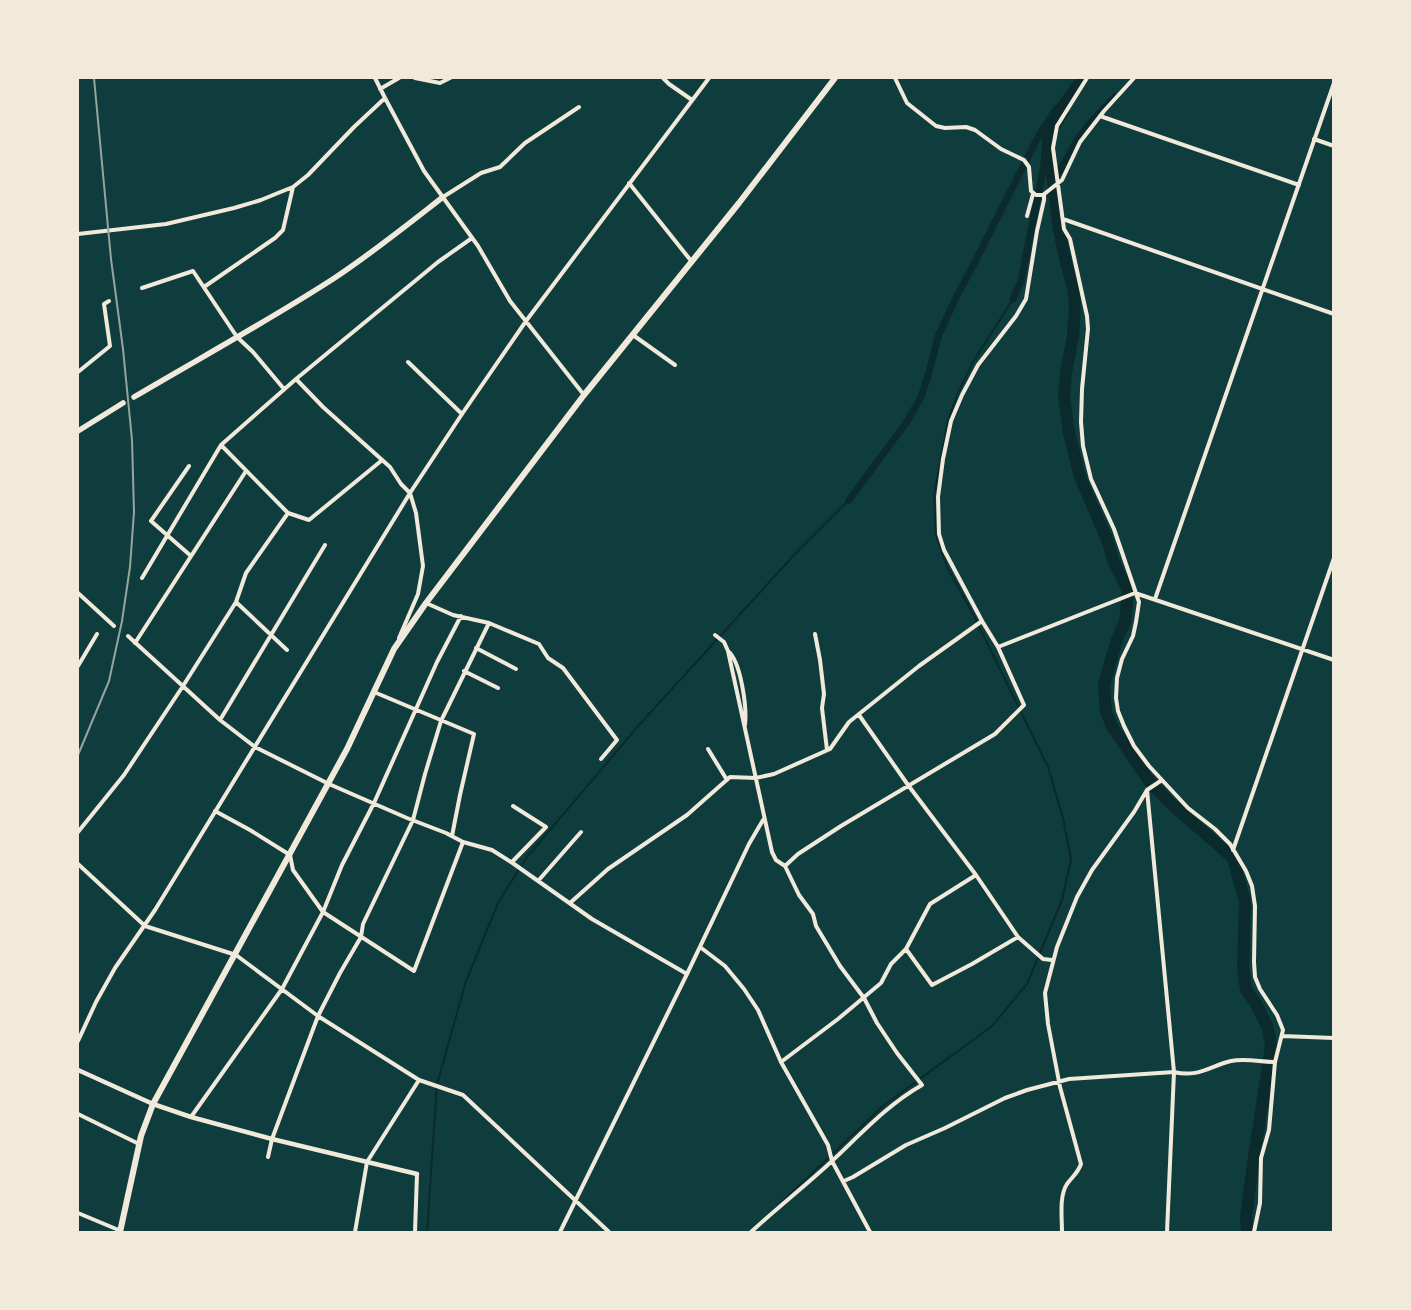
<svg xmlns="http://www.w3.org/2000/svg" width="1411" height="1310" viewBox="0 0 1411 1310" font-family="'Exo 2',sans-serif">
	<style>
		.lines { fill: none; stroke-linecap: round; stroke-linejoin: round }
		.stream { stroke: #0a2a2b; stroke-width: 2 }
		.canal { stroke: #0a2a2b; stroke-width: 7 }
		.river { stroke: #0a2a2b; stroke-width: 12 }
		.minor { stroke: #f1e9da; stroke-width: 4 }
		.tertiary { stroke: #f1e9da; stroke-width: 4.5 }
		.primary { stroke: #f1e9da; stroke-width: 5.5 }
		.trunk { stroke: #f1e9da; stroke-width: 6 }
		.rail { stroke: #97a49c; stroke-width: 2 }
	</style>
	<rect width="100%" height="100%" fill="#0f3d3e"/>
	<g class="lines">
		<path class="stream" d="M767,1216l116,-110 109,-80 35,-42 35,-84 9,-41 -8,-41 -15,-51 -75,-153 -26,-47 -11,-32 -2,-39 14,-76 10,-27 15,-31 40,-63
			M427,1232l10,-148 29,-103 33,-80 28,-44 112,-132 155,-170 55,-55"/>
		<path class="canal" d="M1053,183l24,-43 14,-18 24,-25
			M1013,299l8,-18 23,-116 2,-30 12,-21
			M849,500l57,-77 15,-26 9,-28 9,-35 17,-36 22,-42 61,-121 18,-27 6,-2"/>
		<path class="river" d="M1083,78l-20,28v6l-10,16 -5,14 11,88 7,33 7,24 2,19 -2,30 -7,37 -2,23 5,37 11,44 28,65 5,18 15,31 -3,31 -8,17 -13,46 2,27 7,16 36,53 21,22 63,55 12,44 -2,65 3,23 9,12 13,26 3,18 -18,118 -7,53 1,15"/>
		<path class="minor" d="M375,78l10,20
			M415,78l25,5 10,-5
			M663,78l6,6 23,16
			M895,78l12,25 29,23 9,2 21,-1 9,3 26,19 23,11 5,7 2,24 5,4h7l19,-15 18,-38 24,-31 30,-33
			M1087,78l-30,48 -4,22 11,81 6,10 17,77 1,13 -6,60 -1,33 2,24 8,33 23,50 25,73 -3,20 -3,14 -11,23 -5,19 -1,20 2,13 6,15 10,20 15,20 39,42 27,21 15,15 16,27 6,15 3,20 -1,56 1,15 5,12 17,26 6,15 -8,32 -6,68 -8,28 -1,45 -6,29
			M380,89l19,-11
			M1100,116l199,69
			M1314,139l20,7
			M629,183l63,79
			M443,197l38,-24 19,-6 25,-24 54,-36
			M1027,216l6,-22
			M1063,219l271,95
			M78,234l88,-10 68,-16 27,-8 17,-7 15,-6 15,-12 46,-48 31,-29 39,73 54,75 32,55 74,94
			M204,287l71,-49 8,-8 10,-43
			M142,288l51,-17 44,66 16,15 31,37
			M633,335l42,30
			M408,362l54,52
			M78,372l32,-26 -6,-42 5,-3
			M296,379l27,28 67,60 11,17 9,9 6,20 7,53 -5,28 -19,44
			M221,445l67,68 21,7 72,-59
			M189,466l-38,55 40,35
			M142,578l79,-133 75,-66 142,-117 34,-24
			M78,593l36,33
			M1155,599l179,-516
			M236,602l51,48
			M426,603l27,12 36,8 50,21 9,14 15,10 54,72 -16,19
			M982,621l-38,-71 -5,-16 -1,-37 5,-38 8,-38 11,-26 16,-30 38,-49 10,-17 11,-68 7,-31v-5
			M815,634l5,26 4,34 -2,14 5,42
			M715,635l9,7 4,9 44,201 4,8 9,6 13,-12 43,-28 154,-92 29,-29 -26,-58
			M128,636l92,84 35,27 74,37 78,34 39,15 17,9 29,8 22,14 78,55 95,55
			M135,643l111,-172
			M476,648l40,21
			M728,651c13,11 19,56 17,74
			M78,666l19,-32
			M464,671l34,17
			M374,692l100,42 -14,61 -8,41
			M859,715l49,70 68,90 42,62 25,22 9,1
			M220,720l105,-175
			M708,749l19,31
			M1147,790l27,282 -7,160
			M215,811l35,19 40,25 3,15 30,42 91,59 49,-129
			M78,832l46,-57 59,-89 53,-84 10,-29 42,-60
			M1233,850l101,-292
			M512,862l34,-35 -33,-21
			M78,864l67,62 91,29 82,61 101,64 44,15 146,137
			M538,881l43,-49
			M570,903l38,-34 79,-54 43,-38 26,1 18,-4 56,-25 19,-27 70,-56 63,-45 16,26 137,-54 199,67
			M700,947l25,19 19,23 14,21 23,52 47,83 4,16 38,71
			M906,949l26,36 40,-21 46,-27
			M1282,1036l52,2
			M78,1041l18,-39 19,-34 40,-58 255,-417 52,-79 64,-93 183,-243
			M781,1062l57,-43 43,-36 10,-19 15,-15 24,-45 46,-29
			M78,1114l61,30
			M191,1117l91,-128 41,-77 19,-47 32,-62 63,-141 24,-46
			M268,1157l4,-18 46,-123 22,-43 21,-36 2,-13 50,-104 12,-46 16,-53 48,-98
			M844,1181l9,-4 53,-32 39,-17 60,-30 22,-8 42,-11 105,-7c24,6 36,-6 57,-11 14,-3 30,1 44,1
			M78,1213l43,18
			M355,1232l12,-70 52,-82
			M415,1232l2,-58
			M560,1232l127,-258 62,-130 14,-24
			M751,1232c26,-24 54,-46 80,-70 30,-28 56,-57 91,-77l-25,-32 -20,-30 -13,-25 -24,-32 -24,-40 -3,-12 -14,-19 -14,-29
			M1062,1232c0,-14 -3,-36 5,-48 5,-7 11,-11 14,-20l-21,-77 -12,-63 -3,-31 12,-46 20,-50 15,-27 42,-58 13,-22 15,-10"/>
		<path class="tertiary" d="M78,1070l75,34 38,13 81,22 145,35"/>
		<path class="primary" d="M134,397c66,-39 134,-76 199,-118 38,-25 74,-54 110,-82
			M78,431l45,-28"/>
		<path class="trunk" d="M120,1232l21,-96 12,-32 194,-355 47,-100 32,-46 158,-208 155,-192 96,-125"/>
		<path class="rail" d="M78,755l31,-74 13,-60 8,-54 4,-55 -2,-72 -9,-91 -12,-90 -17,-181"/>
	</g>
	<rect width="1411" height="1310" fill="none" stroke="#f1e9da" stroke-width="158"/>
</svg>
